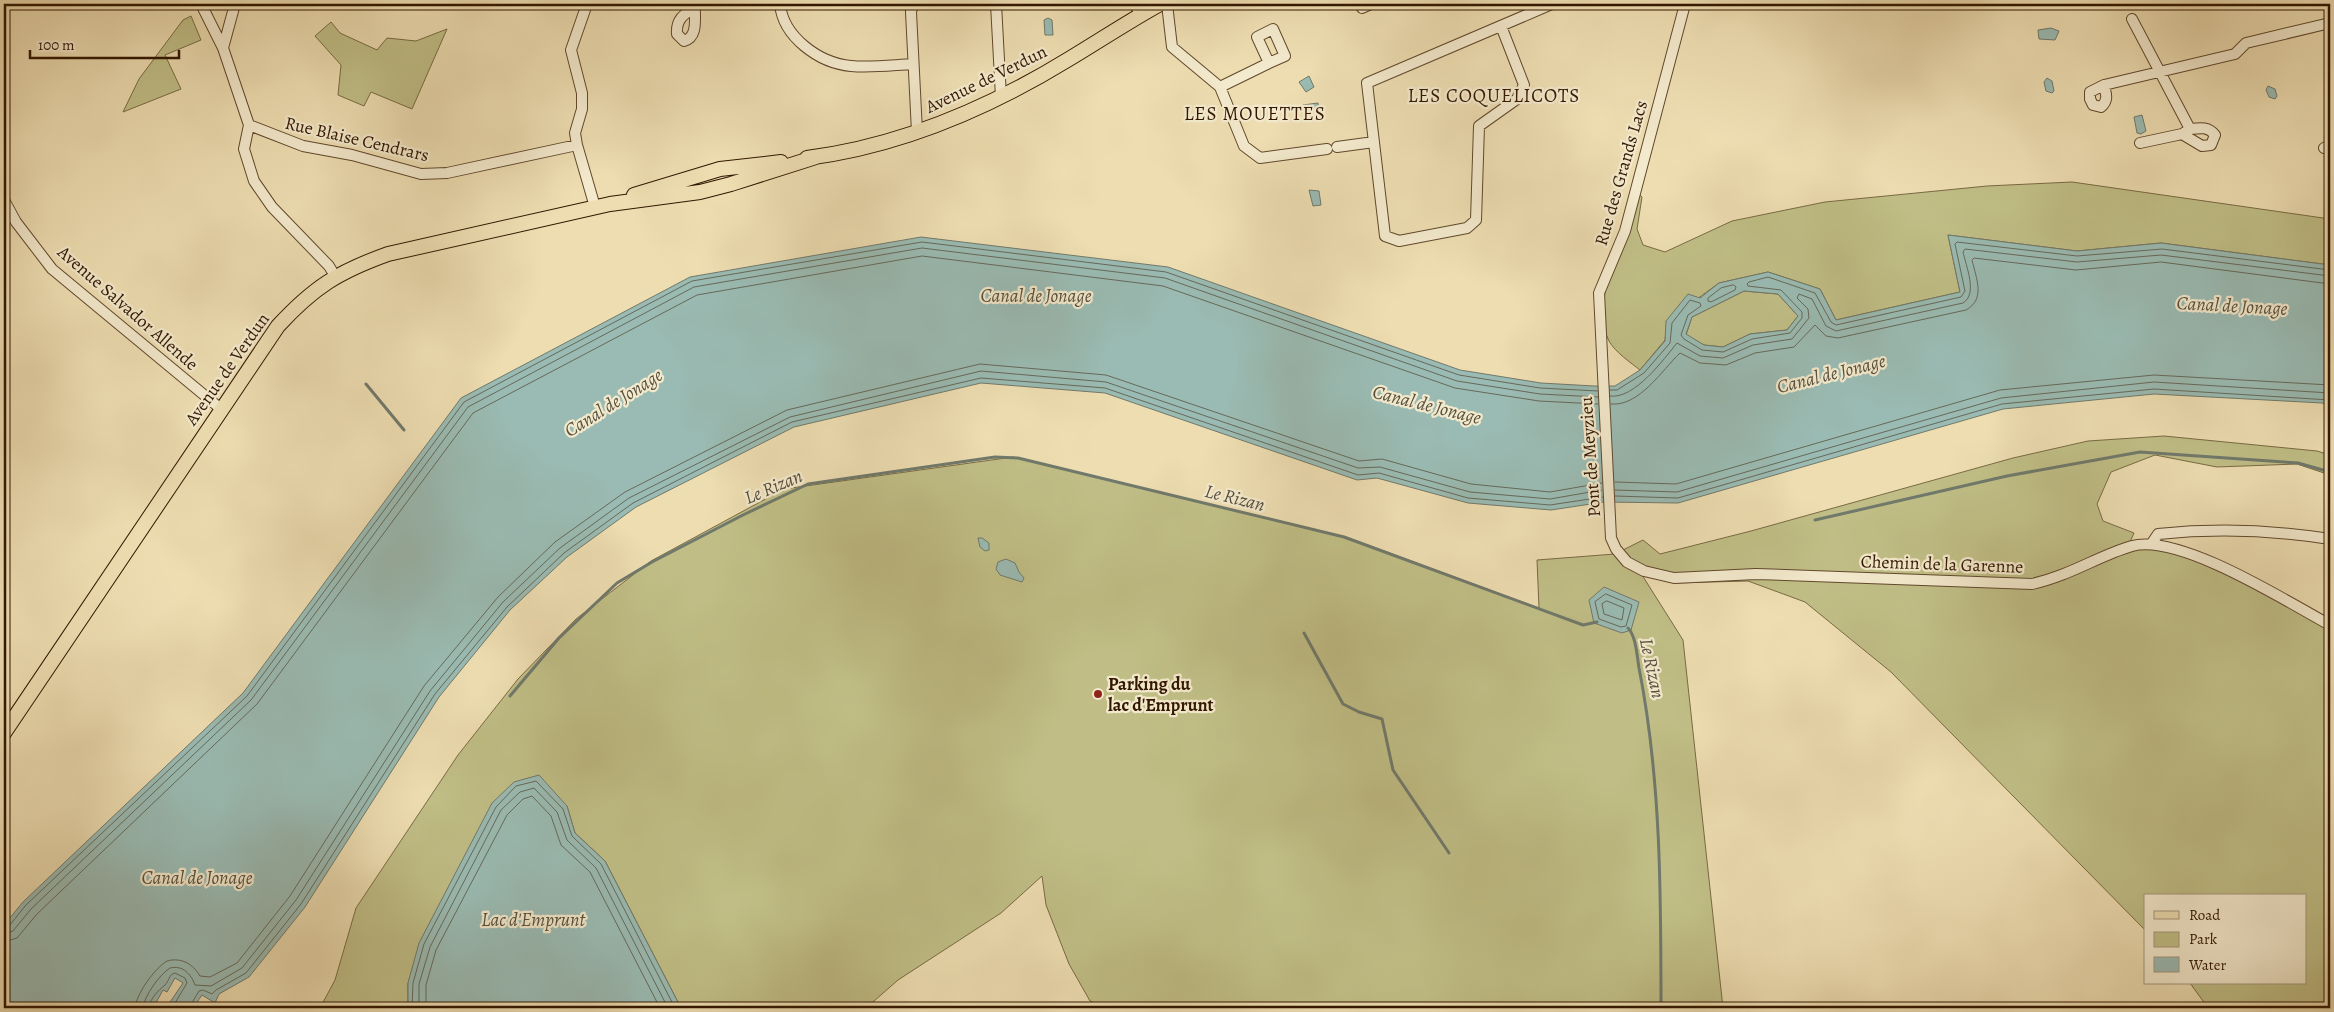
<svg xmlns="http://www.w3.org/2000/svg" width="2334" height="1012" viewBox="0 0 2334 1012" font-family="Alegreya,serif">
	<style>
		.green { fill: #c0be86; stroke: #796a43 }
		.water { fill: #9abbb3; stroke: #70796b; fill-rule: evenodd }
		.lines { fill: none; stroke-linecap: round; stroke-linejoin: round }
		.shore { stroke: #66695a; stroke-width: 1 }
		.stream { stroke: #70796b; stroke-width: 3 }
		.minor-casing { stroke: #61482c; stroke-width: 12 }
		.major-casing { stroke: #321700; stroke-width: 16 }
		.minor { stroke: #f3e9cc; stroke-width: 10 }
		.major { stroke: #edddb1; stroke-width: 14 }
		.poi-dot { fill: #8f2418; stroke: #f3e9cc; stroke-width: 2 }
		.labels { text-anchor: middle; stroke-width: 4.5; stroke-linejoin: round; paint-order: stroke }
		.street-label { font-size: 18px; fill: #321700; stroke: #f3e9cc }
		.poi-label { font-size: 18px; font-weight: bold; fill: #321700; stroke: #f3e9cc; text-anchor: start }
		.neighbourhood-label { font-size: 19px; letter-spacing: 1px; fill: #321700; stroke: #f3e9cc }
		.water-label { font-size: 19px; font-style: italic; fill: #56503f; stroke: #f3e9cc }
	</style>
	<rect width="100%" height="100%" fill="#edddb1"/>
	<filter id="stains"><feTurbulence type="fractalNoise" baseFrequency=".004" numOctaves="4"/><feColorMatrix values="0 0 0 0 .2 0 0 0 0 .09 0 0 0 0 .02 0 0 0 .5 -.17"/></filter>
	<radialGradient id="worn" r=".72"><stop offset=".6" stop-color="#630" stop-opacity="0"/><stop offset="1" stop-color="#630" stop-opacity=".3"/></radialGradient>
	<path class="green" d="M191,16l10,24 -36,15 16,34 -58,23 16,-33 44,-59z
		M331,22l9,11 37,17 10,-12 29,3 31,-12 -35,80 -41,-17 -7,14 -26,-11 3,-30 -26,-29z
		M2072,182l258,37v46l-169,-22 -84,8 -129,-16 12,57 -124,28 -16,-31 -52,-17 -49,11 -52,38 -2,19 -25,30c-9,-7 -25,-18 -31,-29 -20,-37 16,-111 29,-148l4,4 -5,32 6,16 22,7 67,-31 93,-19 162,-16z
		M1744,291l34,3 20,22 -11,14 -37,4 -27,13 -19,-2 -18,-10 6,-18z
		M2164,436l153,15 13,4v20l-33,-11 -80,3 -62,-12 -44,17 -14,32 6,17 31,12 -4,9 67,10 133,76v380h-122l-18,-25h115v-87h-160v34l-254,-258 -86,-70 -57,-21 -74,2 -32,-8 41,65 40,368h-618l-15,-7 -21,-37 -23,-59 -4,-29 -41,37 -103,67 -32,28h-185l-76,-147 -30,-28 -8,-27 -159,177v25h-88l15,-28 21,-72 102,-153 60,-76 58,-60 75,-58 133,-72 229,-32 333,80 193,71 -2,-48 78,-6 28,-14 17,14 91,-23 262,-73 75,-17z"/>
	<path class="water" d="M1048,18l4,2 1,15h-8l-1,-15z
		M2051,28l8,3 -4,9 -16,-1 -1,-9z
		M1309,76l5,11 -8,5 -7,-10z
		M2047,78l5,3 2,10 -2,2 -6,-2 -2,-9z
		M2268,86l7,3 2,7 -2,3 -6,-2 -3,-7z
		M1318,103l1,7 -15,2 -3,-2 2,-5z
		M2142,115l4,16 -5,3 -4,-1 -3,-16z
		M1309,190l10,1 2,14 -8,1z
		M1948,235l129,16 84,-8 169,22v140l-8,-2 -168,-9 -151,15 -325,94 -74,-1 -53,8 -83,-7 -91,-25 -20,2 -252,-87 -124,-10 -187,44 -158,80 -69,50 -57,53 -71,87 -134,210 -56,70 -30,17 -4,9 -13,-8 -9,13h-27l17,-25 -8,-5 -8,14 -4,-2 -10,18h-149v-83l19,-23 220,-209 218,-295 229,-121 231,-40 247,30 292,103 81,13 53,3h21l25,-16 25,-29 1,-20 22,-27 12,4 19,-15 49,-11 52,17 16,31 124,-28zM1744,291l34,3 20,22 -11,14 -37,4 -27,13 -19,-2 -18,-11 6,-17z
		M978,538h4l7,5v7l-4,1 -5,-4z
		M1006,559l9,4 4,9 5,6 -2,4 -22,-7 -4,-6 2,-7z
		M1604,587l35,15 -8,28 -9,3 -28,-10 -5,-23z
		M539,775l28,31 8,27 30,28 76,147h-273v-25l11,-40 73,-140 22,-21z"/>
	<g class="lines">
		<path class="shore" d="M1734,285l2,2 -1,3 -24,12 -3,-1v-3l13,-10z
			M1610,390h7l27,-17 26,-30 2,-20 18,-23 10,3 1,3 -13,9 -7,20 3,4 18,11 21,2 29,-13 38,-6 12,-15v-6l-21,-22 -33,-4 -1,-2 2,-2 19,-5 47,16 16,29 5,3 125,-28 4,-6 -10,-47 2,-2 120,14 85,-7 168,21
			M1610,396c24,4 54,-37 67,-53l23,13 23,2 30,-13 39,-6 17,-21 -1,-9 -11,-11 2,-4 13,5 14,27 10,5 127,-28c15,-9 3,-37 0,-51l2,-3 112,13 84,-7 169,21
			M1611,404c28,3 51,-34 69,-51l20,10 26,2 29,-12 39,-6 21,-22 11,11 12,2 128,-28c20,-11 10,-32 6,-50l2,-2 102,12 85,-8 169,22
			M1615,482l61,2 324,-94 154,-15 176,10
			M1615,490l62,2 324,-94 153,-16 176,11
			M1615,496l63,2 324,-94 152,-15 176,11
			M1606,594l26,11 -6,21 -5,1 -22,-8 -4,-17z
			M1607,601l17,7 -2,12 -18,-6 -2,-10z
			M4,928l5,-2 17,-21 221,-209 217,-294 228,-121 230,-39 244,30 293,103 81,13 58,3
			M4,934l9,-3 18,-22 220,-209 217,-293 226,-120 228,-39 243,30 292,103 83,13 58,3
			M4,942l13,-4 20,-24 220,-210 216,-291 224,-118 225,-39 241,30 292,102 84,13 59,3
			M135,1008c1,-14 20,-40 32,-47 14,-4 26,3 33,15l10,1 27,-14 53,-67 134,-210 74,-89 57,-55 70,-50 162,-82 193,-46 126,11 253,86 23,-2 89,25 79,8 52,-9
			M143,1008c1,-12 17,-34 27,-40 13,-3 21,6 25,17l16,1 31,-18 54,-68 134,-209 73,-89 57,-54 69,-50 161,-81 191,-46 125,11 252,86 22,-1 90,25 80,7 52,-9
			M149,1008c1,-10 9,-17 16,-23 5,-5 3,-10 10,-12l10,5 2,5 -15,25
			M189,1008l10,-17 4,-1 9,4 4,-4 30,-17 55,-69 134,-210 72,-87 57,-54 69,-50 159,-81 189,-44 124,10 253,87 21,-2 89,25 82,7 53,-8
			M412,1008l1,-25 11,-39 72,-137 20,-21 20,-5 27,28 9,27 29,28 74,144
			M419,1008v-24l11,-37 71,-137 19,-18 14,-4 23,24 10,28 29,28 72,140
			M426,1008v-23l10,-35 71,-135 16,-16 9,-3 19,20 10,29 29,27 70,136"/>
		<path class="stream" d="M366,384l38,46
			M1815,520l192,-44 133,-24 158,11 32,9
			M1628,628c8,8 9,28 11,40 22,111 22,227 22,340
			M1304,633l39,71 16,8 23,7 11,51 56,83
			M510,696l49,-58 58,-55 35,-21 91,-47 65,-31 187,-27 23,1 326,79 239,88 14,-3"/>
		<defs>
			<path id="minor" d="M201,4l22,44 26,77 -5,24 10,32 18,26 57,59 6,10
				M587,4l-16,46 11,43v16l-7,24 2,12 18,62
				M780,4c3,33 39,59 71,62 20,2 42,-1 62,-2
				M913,4l-2,8 6,120
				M996,4l5,93
				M1134,4l7,10
				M1167,4l5,43 48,40 24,59 16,12 67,-9
				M1685,4l-60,227 -26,62 12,245 5,11 11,13 17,9 30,7 82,-4 276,10c37,-8 66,-28 100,-38 47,-13 154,55 198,79
				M695,8c-12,6 -19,12 -18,26l7,7c15,-4 10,-24 11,-37
				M1362,8l9,-4
				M2132,19l58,110 -8,5 -42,9
				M1501,26l23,59 -7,14 -38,27 -3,94 -9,8 -68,13 -14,-5 -18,-153 185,-79
				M223,48l12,-44
				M2104,85c2,9 5,15 -3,22l-8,-2 -3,-6v-7l14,-7 131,-31 11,-11 84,-20
				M1220,87l49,-24 -12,-26 16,-8 12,27 -16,7
				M249,125l54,21 49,9 69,19 26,-1 130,-28
				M2182,134l20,12 9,-1 4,-10c-7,-9 -16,-7 -25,-6
				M1337,147l37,-5
				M2324,148l6,-3
				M4,200l12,22 36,47 169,140
				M2152,543l6,-9c58,-6 115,-4 172,5"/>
			<path id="major" d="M807,158c94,-12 182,-50 262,-99 30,-18 60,-38 91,-55
				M634,195l86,-26 61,-7
				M4,733l274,-407c36,-39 60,-54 110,-72l222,-50 90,-12 31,-8 85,-27"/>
		</defs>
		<use href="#minor" class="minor-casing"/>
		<use href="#major" class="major-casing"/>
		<use href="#minor" class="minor"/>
		<use href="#major" class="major"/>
	</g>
	<circle class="poi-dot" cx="1098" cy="694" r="5"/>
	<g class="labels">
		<g class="street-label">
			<text transform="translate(986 79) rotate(-26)" y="6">Avenue de Verdun</text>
			<text transform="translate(357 139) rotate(13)" y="6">Rue Blaise Cendrars</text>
			<text transform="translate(1621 173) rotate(-74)" y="6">Rue des Grands Lacs</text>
			<text transform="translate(128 308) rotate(41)" y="6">Avenue Salvador Allende</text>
			<text transform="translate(227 369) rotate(-55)" y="6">Avenue de Verdun</text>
			<text transform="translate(1590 457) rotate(-94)" y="6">Pont de Meyzieu</text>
			<text transform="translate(1942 564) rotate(2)" y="6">Chemin de la Garenne</text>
		</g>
		<g class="poi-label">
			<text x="1108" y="690">Parking du<tspan x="1108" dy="21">lac d'Emprunt</tspan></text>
		</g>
		<g class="neighbourhood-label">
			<text x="1494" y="102">LES COQUELICOTS</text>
			<text x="1255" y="120">LES MOUETTES</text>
		</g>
		<g class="water-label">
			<text x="1036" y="302">Canal de Jonage</text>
			<text transform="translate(2232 305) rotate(3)" y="7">Canal de Jonage</text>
			<text transform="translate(1831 373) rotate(-14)" y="7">Canal de Jonage</text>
			<text transform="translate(613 402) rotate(-32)" y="7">Canal de Jonage</text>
			<text transform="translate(1427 404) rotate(14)" y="7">Canal de Jonage</text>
			<text transform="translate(773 486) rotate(-23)" y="7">Le Rizan</text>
			<text transform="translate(1235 497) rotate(14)" y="7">Le Rizan</text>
			<text transform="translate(1653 668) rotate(78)" y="7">Le Rizan</text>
			<text x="197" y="884">Canal de Jonage</text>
			<text x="533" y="926">Lac d'Emprunt</text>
		</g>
	</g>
	<rect width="2334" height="1012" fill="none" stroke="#edddb1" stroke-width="20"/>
	<rect x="5" y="5" width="2324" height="1002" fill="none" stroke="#321700" stroke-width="2.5"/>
	<rect x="10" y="10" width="2314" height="992" fill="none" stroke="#321700"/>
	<rect x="2144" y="894" width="162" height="90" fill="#f3e9cc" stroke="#a6957a"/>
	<rect x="2154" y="911" width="25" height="8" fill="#edddb1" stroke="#a6957a"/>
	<text x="2189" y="920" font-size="15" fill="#321700">Road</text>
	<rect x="2154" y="932" width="25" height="15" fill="#c0be86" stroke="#a6957a"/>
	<text x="2189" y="944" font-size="15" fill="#321700">Park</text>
	<rect x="2154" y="957" width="25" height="15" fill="#9abbb3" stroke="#a6957a"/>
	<text x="2189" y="970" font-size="15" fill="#321700">Water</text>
	<path d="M30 50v8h149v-8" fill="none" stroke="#321700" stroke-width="2.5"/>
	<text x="38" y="50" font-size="15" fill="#321700" stroke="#f3e9cc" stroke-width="4" paint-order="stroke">100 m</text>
	<rect width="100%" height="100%" filter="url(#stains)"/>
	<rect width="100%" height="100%" fill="url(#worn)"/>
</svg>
